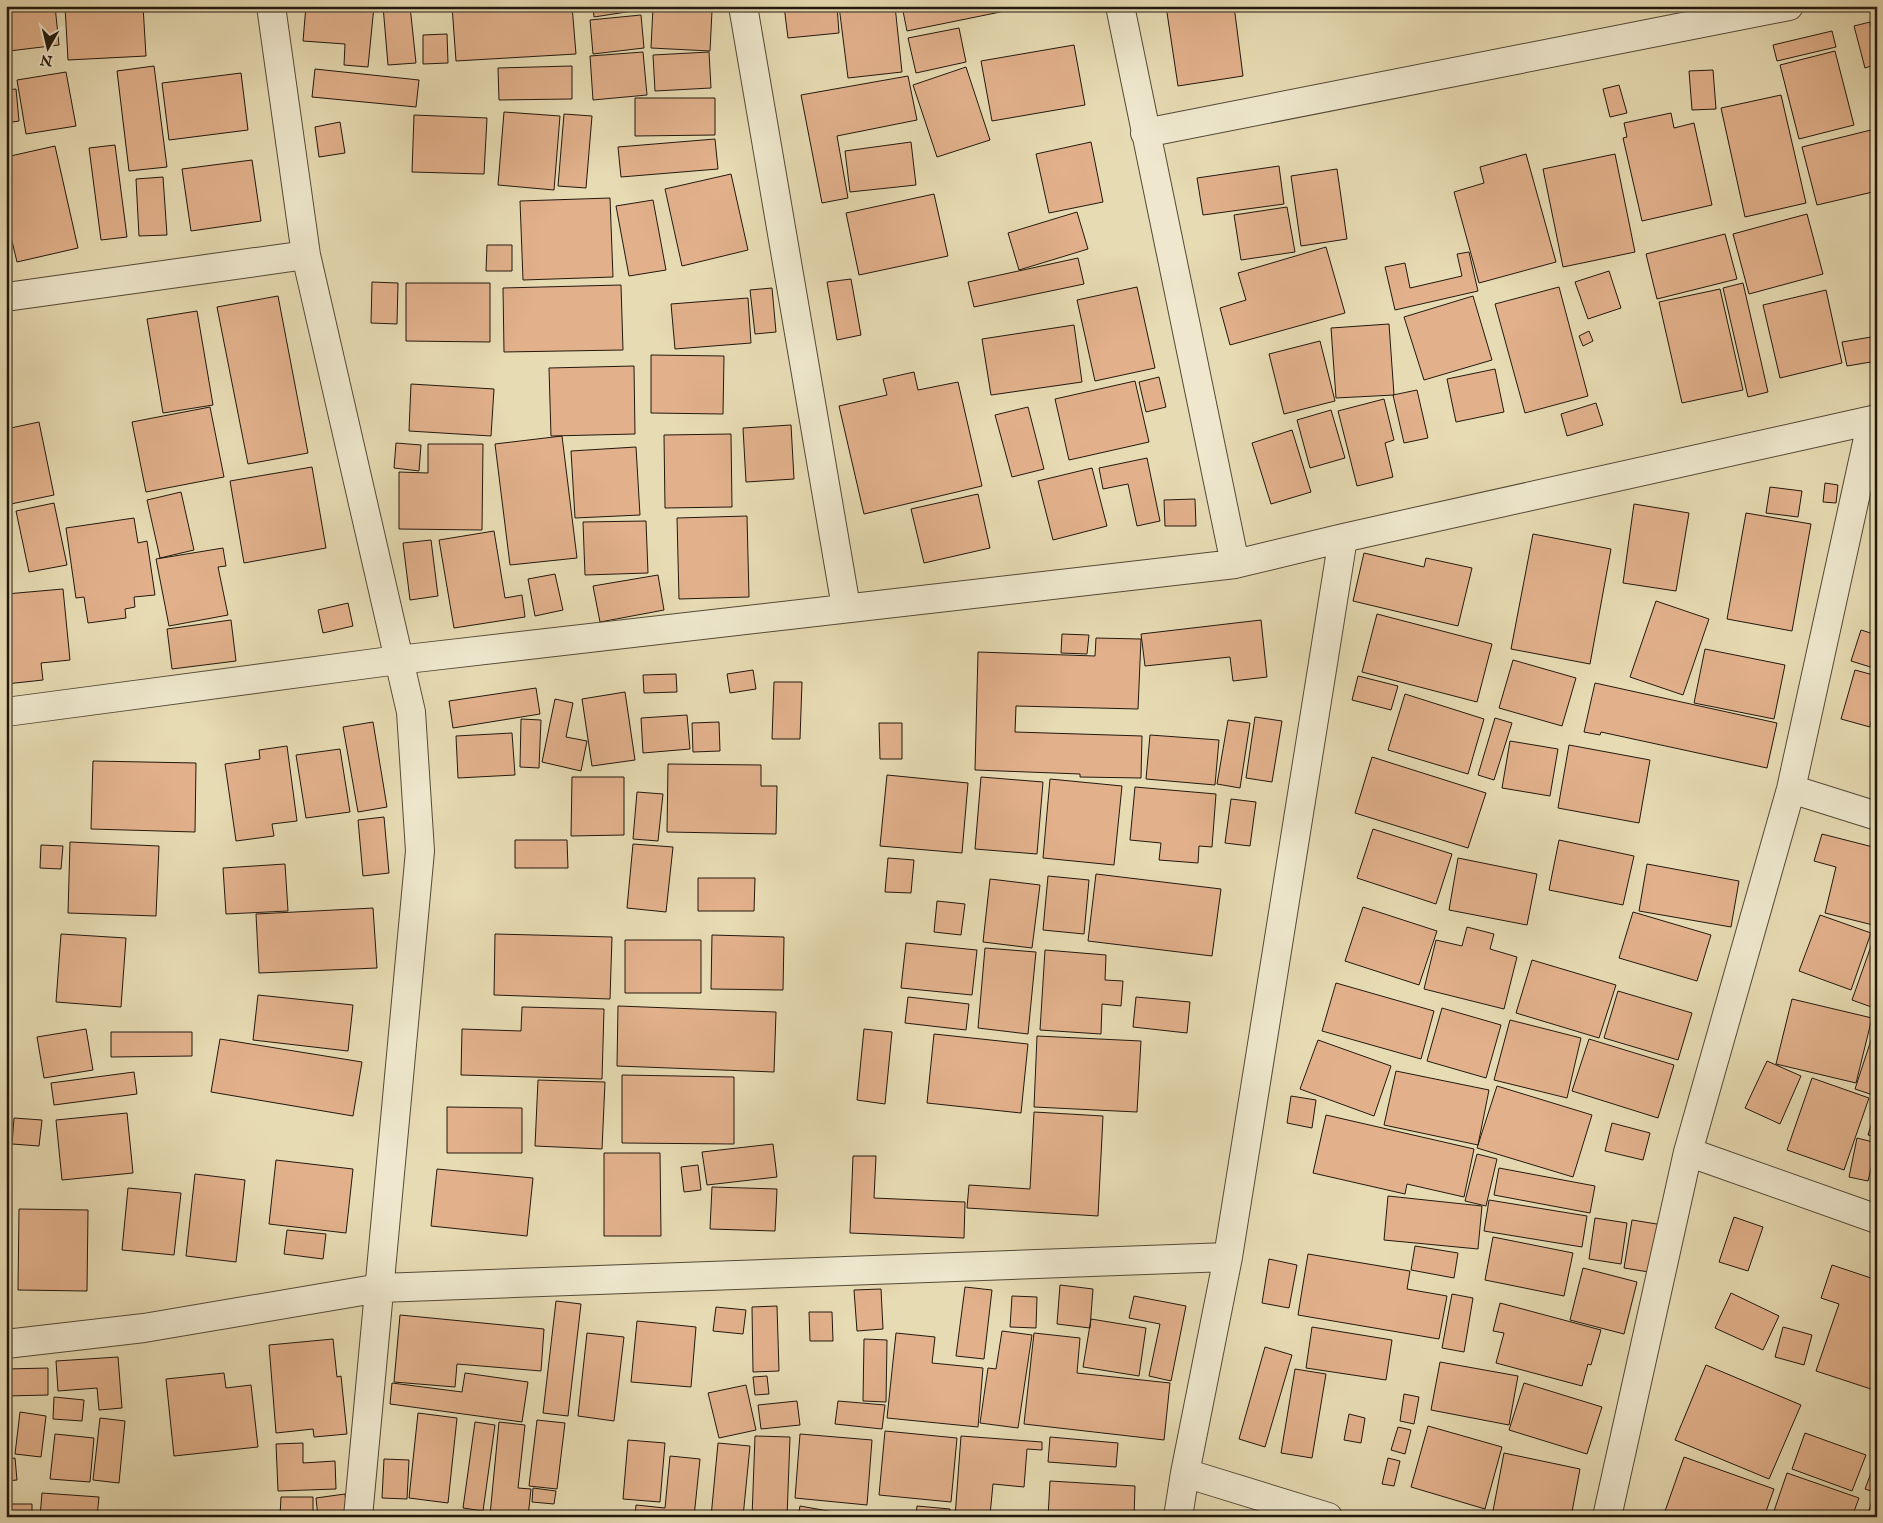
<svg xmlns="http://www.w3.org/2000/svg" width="1883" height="1523" viewBox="0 0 1883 1523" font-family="'IM FELL English',serif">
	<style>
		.building { fill: #e2b18c; stroke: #22180d }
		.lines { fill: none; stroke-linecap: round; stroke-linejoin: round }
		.minor-casing { stroke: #534936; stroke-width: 30 }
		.minor { stroke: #efe8ce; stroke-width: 28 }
	</style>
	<rect width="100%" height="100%" fill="#e7dbb3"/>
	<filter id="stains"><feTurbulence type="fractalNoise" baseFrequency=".004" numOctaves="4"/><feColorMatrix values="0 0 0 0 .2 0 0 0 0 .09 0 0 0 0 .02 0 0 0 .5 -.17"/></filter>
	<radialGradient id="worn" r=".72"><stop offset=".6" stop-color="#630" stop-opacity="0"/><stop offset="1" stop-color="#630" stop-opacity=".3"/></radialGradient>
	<path class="building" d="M6,6h49l4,39 -50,6 -3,-20z
		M65,6h78l3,50 -78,4z
		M306,6h68l-6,61 -24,-2 1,-21 -42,-3z
		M383,6h27l6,57 -28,2z
		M452,6h120l4,48 -120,7z
		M593,6h59v2l-58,9z
		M784,6h53l2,27 -51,5z
		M839,6h56l7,66 -54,6z
		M902,6h112l1,3 -108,22z
		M1166,6h68l9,70 -65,10z
		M653,7l59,4 -2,40 -59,-3z
		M641,15l3,33 -51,6 -3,-34z
		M1870,22l7,25v17l-12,4 -11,-42z
		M959,28l7,34 -50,11 -8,-35z
		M1832,31l4,16 -59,14 -4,-16z
		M447,34l1,29 -25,1v-29z
		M1074,45l11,60 -93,16 -11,-60z
		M1835,51l19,74 -55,14 -19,-74z
		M643,52l4,43 -54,5 -3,-44z
		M709,52l2,36 -56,3 -2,-36z
		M154,66l13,101 -38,4 -12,-100z
		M572,66v33l-73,1 -1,-32z
		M966,67l24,73 -53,17 -24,-72z
		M315,69l104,11 -3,27 -104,-10z
		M1713,70l3,39 -24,1 -3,-39z
		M66,72l10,54 -50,8 -9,-54z
		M241,73l7,57 -79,10 -7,-57z
		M908,76l9,44 -80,16 11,62 -26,5 -21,-108z
		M1619,85l8,28 -17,4 -7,-28z
		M16,89l3,32 -13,2v-33z
		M1781,95l25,108 -61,14 -24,-109z
		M635,98h80v37l-80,1z
		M504,112l56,4 -6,74 -56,-5z
		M1671,113l3,15 20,-5 18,82 -70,16 -19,-83 4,-1 -3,-14z
		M564,114l28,2 -6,72 -28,-2z
		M414,115l73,3 -3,56 -72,-2z
		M340,122l5,31 -26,4 -4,-30z
		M1875,129l2,8v54l-60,14 -15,-58z
		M715,139l3,30 -97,8 -3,-30z
		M911,142l5,43 -66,7 -5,-41z
		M1091,142l12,60 -54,11 -13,-59z
		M115,145l12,92 -26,3 -12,-92z
		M55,146l23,102 -61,14 -11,-46v-59z
		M1526,154l30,108 -77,21 -25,-91 30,-9 -4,-16z
		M1615,154l20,98 -72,15 -20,-98z
		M252,160l9,61 -70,10 -9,-62z
		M1279,166l5,38 -81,11 -6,-37z
		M1337,169l10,70 -46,7 -10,-70z
		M731,174l17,76 -66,16 -17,-77z
		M163,177l4,58 -28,1 -3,-57z
		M934,194l14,62 -89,19 -13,-62z
		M610,198l3,79 -90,3 -3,-79z
		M653,200l13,70 -37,6 -13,-70z
		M1287,207l8,45 -54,8 -7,-45z
		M1077,212l11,37 -69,21 -11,-37z
		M1807,214l16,60 -74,20 -16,-60z
		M1725,234l12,45 -80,20 -11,-45z
		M487,245h25v26h-26z
		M1326,247l19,66 -115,32 -10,-37 26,-8 -8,-27z
		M1469,252l9,39 -83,19 -10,-43 20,-4 5,25 52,-12 -5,-22z
		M1078,258l6,26 -110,23 -6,-25z
		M1609,271l12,37 -33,11 -13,-37z
		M851,279l10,56 -24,5 -10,-58z
		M372,282l26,1 -1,41 -26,-1z
		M406,283h84v59l-84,-1z
		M1743,283l25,109 -20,5 -25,-109z
		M621,285l2,65 -119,2 -1,-64z
		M1137,287l18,81 -60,13 -18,-81z
		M1559,287l29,109 -63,17 -30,-109z
		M772,288l4,44 -21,2 -5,-44z
		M1720,289l23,101 -61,13 -23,-101z
		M1826,290l16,73 -62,15 -17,-73z
		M278,296l30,157 -60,11 -31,-157z
		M1473,296l19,64 -68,20 -20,-63z
		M748,298l3,45 -76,6 -4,-45z
		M197,311l16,94 -50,8 -16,-94z
		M1389,324l5,71 -58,3 -5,-70z
		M1074,325l8,57 -91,13 -9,-56z
		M1589,331l4,10 -10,5 -4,-10z
		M1877,336v25l-30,5 -5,-24z
		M1320,341l15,60 -51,13 -15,-60z
		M651,355l73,1 -1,58 -72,-1z
		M634,366l1,68 -84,2 -2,-68z
		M1495,369l9,43 -48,10 -9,-43z
		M914,372l4,18 40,-8 24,104 -118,28 -25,-108 48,-11 -4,-16z
		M1159,377l7,30 -20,5 -7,-30z
		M1135,381l14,61 -80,18 -14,-61z
		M411,384l83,5 -3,47 -82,-5z
		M1417,390l11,48 -24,5 -11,-48z
		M1384,399l10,41 -9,3 8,34 -36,9 -19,-75z
		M1596,403l7,22 -36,11 -6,-22z
		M210,407l14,70 -78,15 -14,-70z
		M1028,407l16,62 -32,8 -17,-62z
		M1331,410l14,48 -35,10 -13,-48z
		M39,422l15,73 -48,10v-76z
		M791,425l3,54 -48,3 -3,-54z
		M1292,430l19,62 -40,12 -19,-61z
		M731,434l1,73 -67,1 -1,-73z
		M562,436l15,122 -67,7 -15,-121z
		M396,443l25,2 -2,26 -25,-3z
		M428,444h55l-1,86 -83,-1v-57l29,1z
		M636,447l4,68 -65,3 -4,-67z
		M1147,458l13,63 -23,5 -9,-42 -25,5 -4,-21z
		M312,467l14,81 -82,15 -14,-82z
		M1092,468l15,58 -54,14 -15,-59z
		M1825,483l13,2 -2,18 -13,-1z
		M1770,487l32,4 -4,26 -32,-4z
		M181,492l13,58 -34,8 -13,-58z
		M978,494l12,54 -66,15 -13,-54z
		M1195,499l1,27h-31l-1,-26z
		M54,503l13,62 -38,7 -13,-61z
		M1634,504l55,9 -13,78 -53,-8z
		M1746,513l65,11 -19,107 -65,-12z
		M747,516l2,81 -70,2 -2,-81z
		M134,518l4,25 9,-2 8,54 -21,2 1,10 -10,2 1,9 -38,5 -4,-26 -8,1 -10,-70z
		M646,521l2,52 -63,2 -2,-53z
		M494,531l11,67 17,-3 3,22 -71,11 -15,-88z
		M1533,534l78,15 -21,115 -79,-15z
		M431,540l7,56 -28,4 -7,-57z
		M223,548l3,18 -8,1 10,48 -59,11 -13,-67z
		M1364,553l60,14 2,-9 46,10 -14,58 -105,-25z
		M555,574l8,36 -28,6 -7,-37z
		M658,575l6,35 -64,12 -7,-36z
		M63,589l7,71 -29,3 2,17 -37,4v-90z
		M1656,601l53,18 -26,76 -53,-18z
		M348,603l5,23 -30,7 -5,-23z
		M1377,614l115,30 -15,58 -115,-30z
		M231,620l5,41 -64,8 -5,-40z
		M1261,620l6,57 -34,4 -3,-24 -85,9 -4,-32z
		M1861,630l16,5v34l-26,-8z
		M1062,634l27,1 -2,19 -26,-1z
		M1096,638l45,1 -3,70 -122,-3 -1,26 127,4 -1,42 -61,-1v-3l-105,-4 3,-118 117,4z
		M1705,649l80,16 -11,54 -80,-16z
		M1513,660l63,18 -14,48 -63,-18z
		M753,670l3,19 -26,4 -3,-19z
		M1855,670l22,6v46l-6,-1 -1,6 -29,-8z
		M676,674l1,18 -33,1 -1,-18z
		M1358,676l40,10 -7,24 -39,-10z
		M774,682h28l-2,57h-28z
		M1595,683l182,40 -10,45 -166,-36 -1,3 -16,-3z
		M536,688l4,26 -87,14 -4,-27z
		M625,692l10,68 -43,6 -10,-67z
		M1405,694l79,25 -16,55 -80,-24z
		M555,699l18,4 -7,34 21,4 -6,30 -39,-9z
		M687,715l3,34 -47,4 -2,-35z
		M1255,717l27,4 -10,61 -26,-4z
		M1495,718l17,5 -18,57 -16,-5z
		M521,719l20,1 -2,48 -19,-1z
		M1228,720l22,3 -10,65 -23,-4z
		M373,722l14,85 -29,5 -15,-85z
		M719,722l1,29 -27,1 -1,-29z
		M879,723h23v36h-22z
		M512,733l3,42 -57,3 -2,-42z
		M1150,735l69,5 -4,45 -69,-6z
		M1510,741l48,8 -8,47 -48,-8z
		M1569,745l81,15 -11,63 -81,-15z
		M287,746l10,75 -25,3 2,12 -38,5 -11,-77 35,-5 -1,-9z
		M340,749l10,63 -44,6 -10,-63z
		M1372,757l114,36 -18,55 -113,-35z
		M93,761l103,2 -1,69 -104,-3z
		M668,764l93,1v21h16l-1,48 -109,-2z
		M887,775l81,8 -6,70 -82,-7z
		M572,777h52v58l-53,1z
		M981,777l62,5 -6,72 -62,-5z
		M1050,779l72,7 -8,79 -71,-7z
		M1135,787l81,7 -4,53 -13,-1 -1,17 -39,-3 2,-17 -31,-3z
		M637,792l26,2 -5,47 -25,-2z
		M1231,799l25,3 -6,44 -25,-3z
		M384,817l5,56 -26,3 -5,-56z
		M1373,829l79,25 -16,50 -79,-26z
		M1822,834l55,14v78l-52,-13 11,-46 -22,-6z
		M515,840h52l1,28h-53z
		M1559,840l75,16 -11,49 -74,-15z
		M70,842l89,4 -3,70 -88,-3z
		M633,844l40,3 -7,65 -39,-4z
		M41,845l22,1 -2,23 -21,-1z
		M888,858l26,2 -3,33 -26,-1z
		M1458,858l79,16 -10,51 -78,-15z
		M285,864l3,47 -62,3 -3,-46z
		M1647,864l92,17 -8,46 -92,-16z
		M1096,874l125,15 -9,67 -124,-15z
		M1048,876l41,4 -5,54 -41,-4z
		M698,878h57l-1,33h-56z
		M990,879l50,6 -8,63 -49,-6z
		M937,901l28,3 -4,31 -27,-3z
		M1363,907l74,24 -18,54 -74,-24z
		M373,908l4,60 -118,5 -3,-59z
		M1633,912l78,23 -14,46 -78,-23z
		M1820,915l51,18 -20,57 -52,-19z
		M1467,927l27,7 -4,15 27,8 -13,52 -80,-20 12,-49 26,6z
		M1876,932h1v77l-25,-9z
		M61,934l65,4 -5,69 -65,-5z
		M495,934l117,3 -2,62 -116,-4z
		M712,935l72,2 -1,53 -72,-1z
		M625,940h76v53h-76z
		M906,943l71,7 -5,45 -71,-7z
		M985,948l51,4 -8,82 -50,-6z
		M1045,950l61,5 -1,25 18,1 -2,25 -19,-2 -1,30 -61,-4z
		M1532,960l84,25 -17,53 -83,-25z
		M1336,983l98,28 -13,48 -99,-28z
		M1618,991l74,22 -14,47 -74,-22z
		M258,995l95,10 -5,46 -95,-11z
		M908,997l61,7 -3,26 -61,-7z
		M1136,997l54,5 -3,31 -54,-6z
		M1792,999l80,19 -16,65 -80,-19z
		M618,1006l158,6 -2,60 -157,-6z
		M522,1007l82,2 -2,70 -141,-4 1,-46 59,2z
		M1442,1008l59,17 -15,53 -59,-17z
		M1510,1020l71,18 -14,60 -73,-18z
		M86,1029l7,41 -49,8 -7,-41z
		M864,1029l28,3 -7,72 -28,-4z
		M111,1032h81v24l-81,1z
		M934,1034l94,10 -7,69 -94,-10z
		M1873,1034l4,1 -1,61 -21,-7z
		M1037,1036l104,5 -4,71 -103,-5z
		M220,1039l142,23 -9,54 -142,-24z
		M1589,1039l85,26 -16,53 -86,-27z
		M1318,1040l73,26 -17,50 -74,-27z
		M1767,1061l34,15 -21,48 -35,-16z
		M1396,1071l93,19 -11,55 -94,-20z
		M134,1072l3,22 -83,11 -3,-22z
		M622,1075l112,2v67l-112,-1z
		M1812,1078l57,20 -25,72 -57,-20z
		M538,1080l67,2 -3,67 -67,-3z
		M1497,1086l95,29 -19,62 -96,-29z
		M1291,1096l25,4 -4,28 -25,-5z
		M1877,1105v32l-9,-2z
		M447,1107l75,1v45h-75z
		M1034,1112l69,4 -5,100 -131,-8 2,-23 61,4z
		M127,1113l6,60 -71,7 -6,-60z
		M1326,1115l148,34 -10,48 -57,-13 -2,10 -92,-21z
		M14,1118l28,2 -3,26 -27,-2z
		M1612,1123l38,10 -7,27 -38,-9z
		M1857,1138l20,5 -9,38 -19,-4z
		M773,1144l4,33 -70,8 -5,-33z
		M604,1153h56l1,83h-57z
		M1477,1154l20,5 -11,47 -21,-5z
		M853,1156h23l-2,42 91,4 -1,36 -114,-5z
		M276,1160l77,9 -7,64 -77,-9z
		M698,1165l3,25 -17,2 -3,-25z
		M1499,1168l96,18 -5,27 -96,-18z
		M437,1169l96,9 -6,58 -96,-10z
		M195,1174l50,6 -9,82 -50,-6z
		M712,1187l65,2 -2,42 -65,-2z
		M128,1188l53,5 -7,62 -52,-5z
		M1388,1196l94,10 -4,43 -94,-9z
		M1489,1200l98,16 -5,31 -98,-16z
		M19,1209l69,1 -1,81 -69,-1z
		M1734,1217l29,10 -15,44 -29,-9z
		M1595,1218l32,5 -6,41 -32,-5z
		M1632,1220l31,5 -8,48 -31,-5z
		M287,1230l39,4 -3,25 -39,-5z
		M1493,1237l80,16 -9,43 -79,-16z
		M1415,1246l43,7 -4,25 -43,-8z
		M1308,1254l102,17 -3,18 40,7 -8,43 -141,-24z
		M1269,1259l28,6 -8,43 -27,-5z
		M1832,1265l45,15v111l-61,-20 23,-67 -18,-6z
		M1583,1268l54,14 -13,52 -54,-14z
		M1060,1285l33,4 -3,39 -33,-4z
		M965,1287l27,3 -8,69 -28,-3z
		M881,1289l2,40 -26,2 -3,-41z
		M1731,1293l48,23 -16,34 -48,-22z
		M1452,1294l21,4 -9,54 -22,-4z
		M1012,1296l25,1 -1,31 -26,-1z
		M1134,1296l52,10 -15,75 -22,-5 11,-52 -31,-6z
		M556,1301l25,3 -13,112 -25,-3z
		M1500,1303l101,27 -10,35 -3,-1 -6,22 -86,-23 8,-30 -11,-2z
		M777,1306l2,65 -26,1 -1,-65z
		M716,1307l30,3 -3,24 -30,-3z
		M809,1312h23l1,29h-23z
		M400,1315l144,14 -3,42 -84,-7 -2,23 -61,-5z
		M1091,1319l55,9 -7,48 -56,-9z
		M637,1321l59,6 -5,60 -60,-5z
		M1312,1327l80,13 -6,40 -80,-12z
		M1783,1327l29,8 -8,30 -29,-8z
		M1002,1331l30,4 -14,93 -38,-5 8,-55 8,1z
		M587,1333l37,4 -10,84 -36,-5z
		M896,1333l39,4 -3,26 51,5 -5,59 -91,-9z
		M1034,1333l46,5 -3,35 93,10 -6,57 -140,-16z
		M333,1339l4,38 4,-1 6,58 -33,3 -1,-8 -37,4 -7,-88z
		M864,1339l23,1 -1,62 -23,-1z
		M1265,1347l27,8 -27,92 -26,-8z
		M118,1357l4,51 -23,2 -2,-22 -39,3 -2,-30z
		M1440,1362l78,14 -9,49 -78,-15z
		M1706,1365l95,40 -32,74 -94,-39z
		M48,1368v27l-42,1v-27z
		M1295,1369l31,5 -14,84 -31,-5z
		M224,1373l2,15 25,-3 7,62 -84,9 -8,-77z
		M465,1373l63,9 -6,40 -132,-18 2,-21 70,9z
		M767,1376l2,18 -14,1 -2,-18z
		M1524,1383l78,24 -15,47 -78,-24z
		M746,1385l10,45 -37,8 -11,-45z
		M1404,1394l15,3 -5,27 -14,-3z
		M54,1397l30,3 -2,21 -29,-2z
		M797,1401l3,24 -39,4 -3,-24z
		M838,1401l47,4 -3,24 -47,-5z
		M20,1412l26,4 -5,41 -26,-3z
		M418,1413l39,5 -9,85 -39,-5z
		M1349,1414l16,4 -4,25 -17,-3z
		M100,1418l25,3 -6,62 -26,-3z
		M537,1420l28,3 -8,66 -28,-3z
		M475,1422l20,3 -12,86 -20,-3z
		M499,1422l26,3 -7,63 13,1 -3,28 -38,-2z
		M1428,1426l74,21 -17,62 -74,-22z
		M1398,1427l13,3 -6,24 -14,-4z
		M885,1431l72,7 -6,64 -72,-7z
		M1805,1433l61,22 -14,36 -60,-22z
		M55,1434l39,4 -4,44 -40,-3z
		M800,1434l72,6 -5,65 -72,-7z
		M755,1436l35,1 -3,80h-35z
		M961,1436l81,6v8l-15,-1 -3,38 -31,-3 -3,31 28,2h-63z
		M1050,1437l68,6 -2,24 -68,-5z
		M628,1440l37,3 -5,59 -37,-3z
		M303,1443v20l32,-2 1,28 -58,2 -2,-47z
		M718,1443l32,3 -7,71h-32z
		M1504,1453l76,16 -9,48 -79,-1z
		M670,1456l30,3 -6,58h-59l1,-12 29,3z
		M1684,1457l90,32 -10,28h-101z
		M1877,1457v36l-12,-4z
		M15,1458l2,22 -11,1v-22z
		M1388,1458l12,3 -6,25 -12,-2z
		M384,1459l25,1 -2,39 -25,-1z
		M1787,1473l72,25 -7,19h-80z
		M1050,1481l85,5 -1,31h-86z
		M533,1488l23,3 -2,13 -22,-2z
		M42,1493l57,4 -2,20h-57z
		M345,1494l3,23h-30l-2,-19z
		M281,1497h32v20l-33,-1z
		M1873,1497l4,1v19h-10z
		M6,1504h26v13h-26z
		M800,1506l34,6 -1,5h-35z
		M917,1506l33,3 -1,8h-33z
		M886,1512h21v5h-21z"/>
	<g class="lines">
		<defs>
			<path id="minor" d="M271,6l35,249 105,457 9,139 -62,666
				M743,6l103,601
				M1120,6l115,558
				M1145,133l644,-127
				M6,297l300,-42
				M6,712l392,-52 837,-96 108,-26 534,-119
				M1791,789l86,27
				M1688,1152l189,67
				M6,1344l138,-16 236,-40 848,-31
				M1185,1473l143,44
				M1178,1517l7,-44 43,-216 115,-719
				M1607,1517l81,-365 103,-363 81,-369"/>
		</defs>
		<use href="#minor" class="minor-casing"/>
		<use href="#minor" class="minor"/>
	</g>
	<rect width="1883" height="1523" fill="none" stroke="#e7dbb3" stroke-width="25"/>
	<rect x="8" y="8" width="1868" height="1508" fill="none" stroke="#22180d" stroke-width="2.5"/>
	<rect x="12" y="12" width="1858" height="1498" fill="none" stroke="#22180d"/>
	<g transform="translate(48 48) rotate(188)" stroke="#efe8ce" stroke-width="4" paint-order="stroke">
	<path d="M0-4L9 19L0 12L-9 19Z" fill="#22180d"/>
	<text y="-8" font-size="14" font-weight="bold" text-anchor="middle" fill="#22180d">N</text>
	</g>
	<rect width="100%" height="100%" filter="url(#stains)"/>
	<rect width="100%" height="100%" fill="url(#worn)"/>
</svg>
